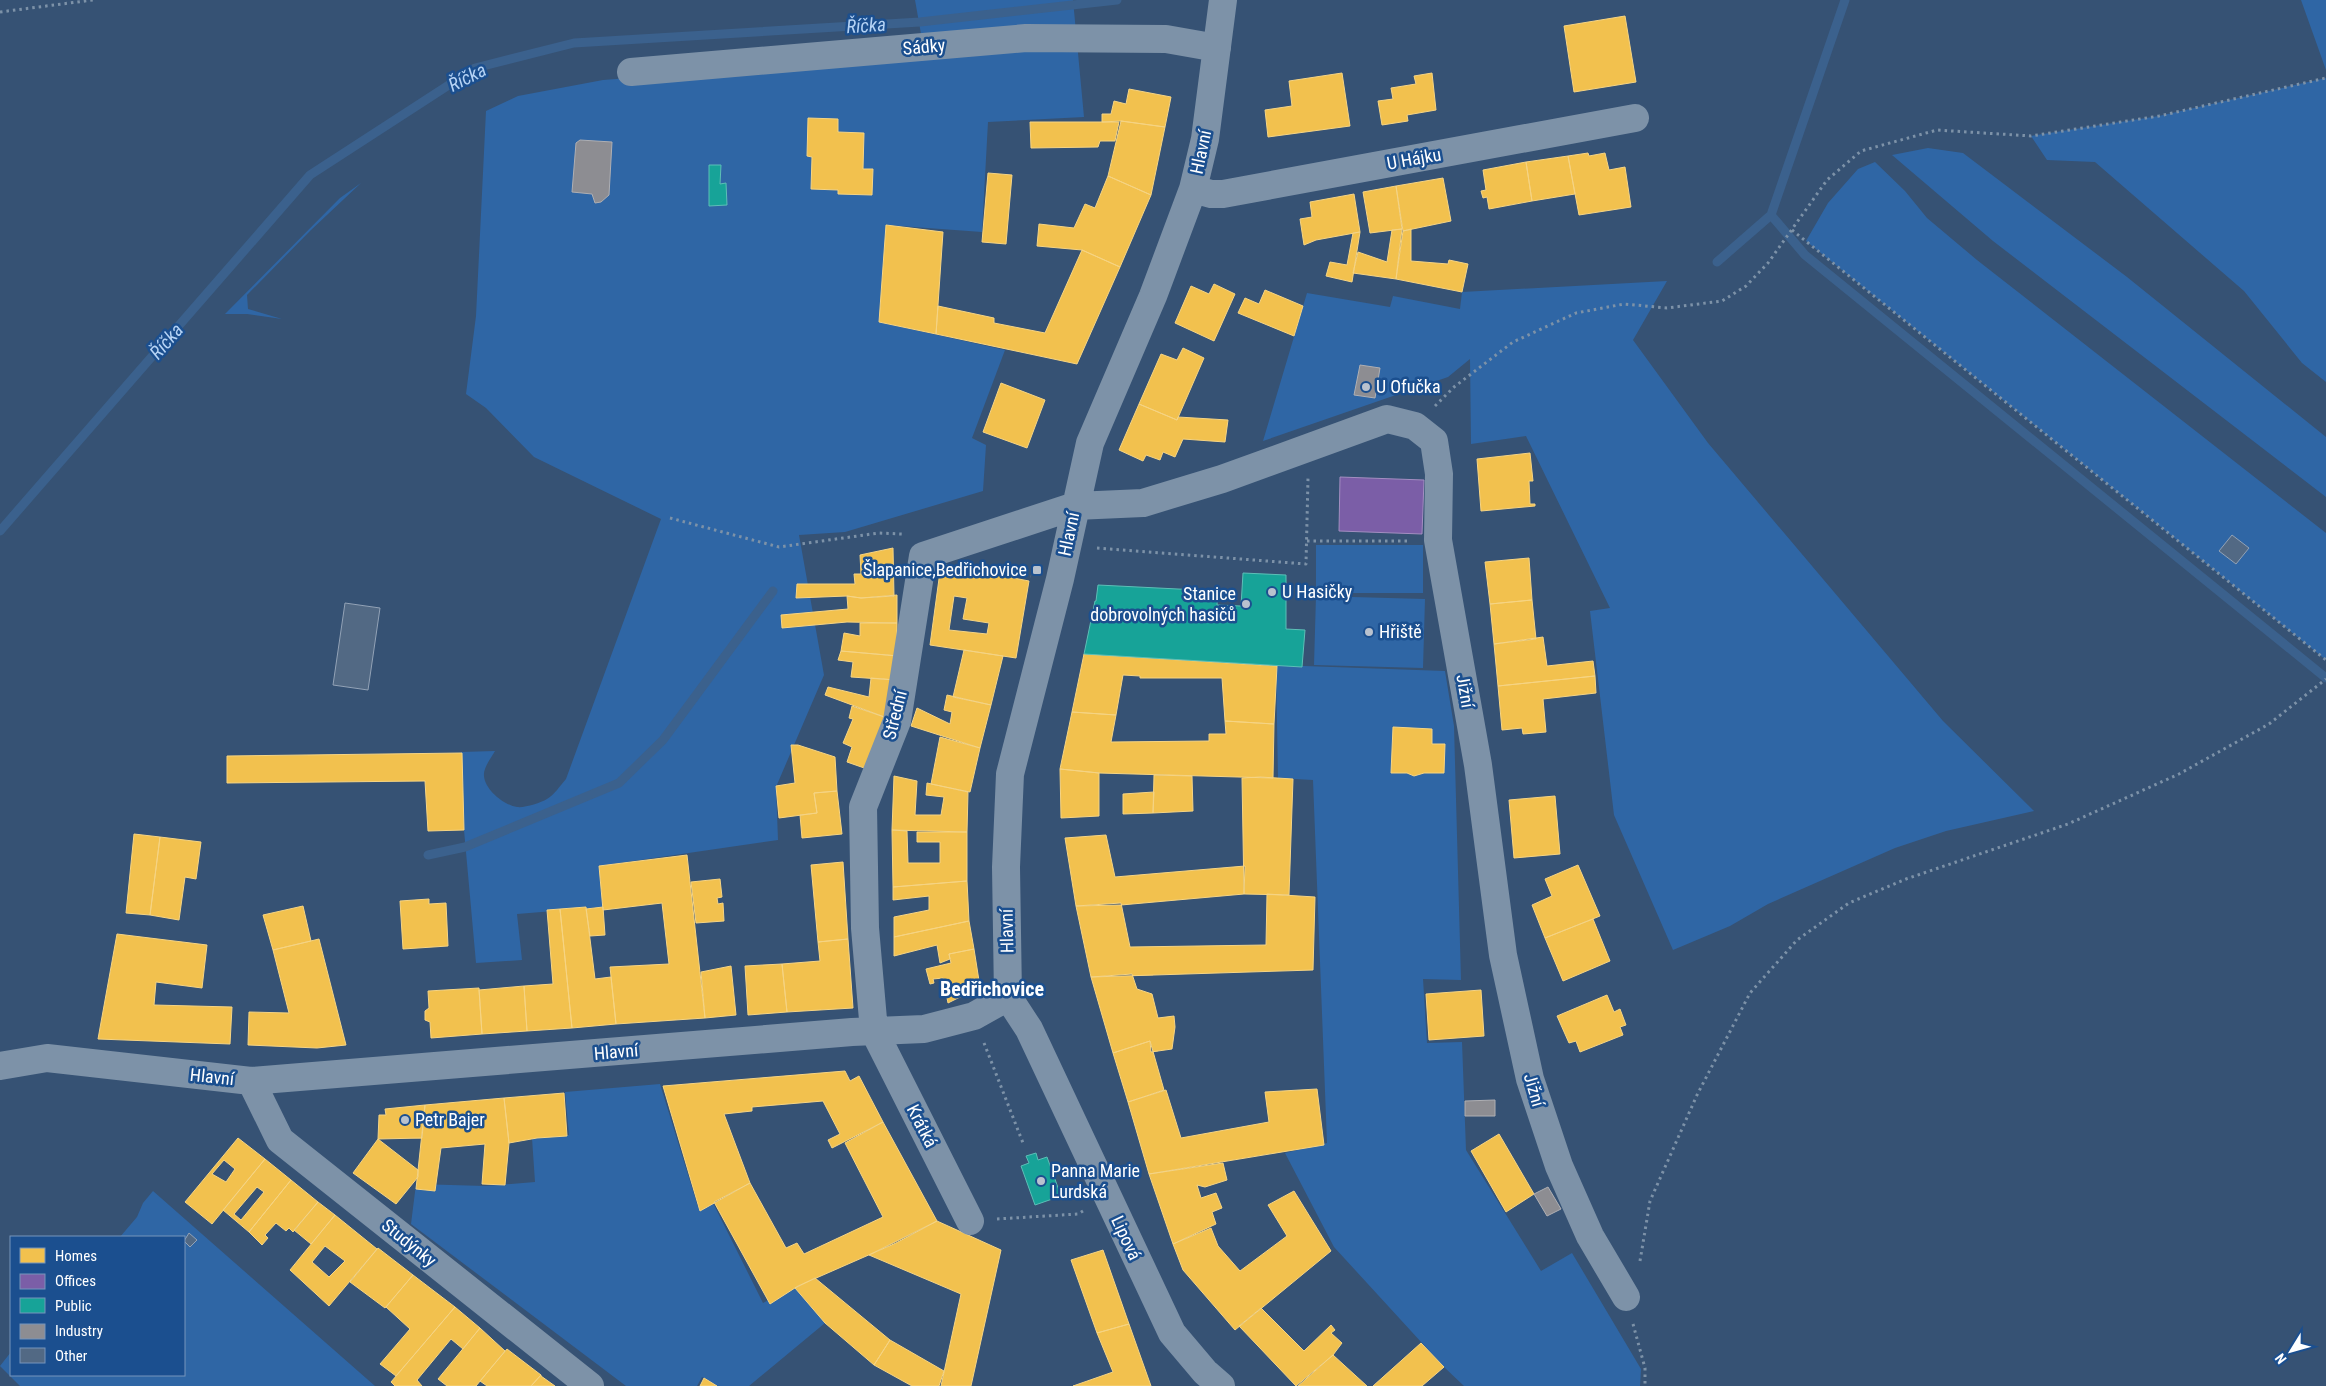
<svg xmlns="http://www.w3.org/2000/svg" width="2326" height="1386" viewBox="0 0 2326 1386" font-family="'Roboto Condensed',sans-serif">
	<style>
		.green { fill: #2f66a5 }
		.homes { fill: #f2c14e; stroke: #f6d483; fill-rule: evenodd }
		.offices { fill: #7b5ea7; stroke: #a38ec1 }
		.public { fill: #17a398; stroke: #5dbfb7 }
		.industry { fill: #8d8d92; stroke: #afafb3 }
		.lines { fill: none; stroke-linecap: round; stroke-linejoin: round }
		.stream { stroke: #3b618d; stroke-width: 9 }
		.building { fill: #526984; stroke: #92a2b6 }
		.path { stroke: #7d92a8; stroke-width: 3; stroke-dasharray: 2.5 4; stroke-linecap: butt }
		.minor { stroke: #7d92a8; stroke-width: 28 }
		.poi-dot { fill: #b9c2ce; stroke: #1b4f8f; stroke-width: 2 }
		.labels { text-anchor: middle; stroke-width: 5; stroke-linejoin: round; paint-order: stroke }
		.street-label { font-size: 18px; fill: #fff; stroke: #1b4f8f }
		.poi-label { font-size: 18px; fill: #fff; stroke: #1b4f8f; text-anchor: start }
		.water-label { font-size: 19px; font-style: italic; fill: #b5d3f5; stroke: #1b4f8f }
		.quarter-label { font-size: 20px; font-weight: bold; fill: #fff; stroke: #1b4f8f }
	</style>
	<rect width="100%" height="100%" fill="#365274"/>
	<path class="green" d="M915,0h158l11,117 -96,5 -6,110 -96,-7 -7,97 126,28 -33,88 14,7 -3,46 -138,41 -46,3 25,140 -48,112 2,53 -179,26 4,41 -86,7 5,46 -46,3 -12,-133 -3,-78 34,-1c-4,7 -12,17 -11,25 1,14 20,29 33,31 8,1 23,-4 30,-8 7,-4 13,-13 19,-20l95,-260 -127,-62 -48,-49 -20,-14 10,-78 10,-205 32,-15 85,-16 145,-11 175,-24z
		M2301,0h25v70z
		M2326,78v304l-24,-19 -58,-72 -149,-129 -48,-2 -16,-24 128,-20z
		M1928,148l35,5 164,124 199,160v60l-333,-256 -101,-86z
		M1875,162l30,29 22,27 50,42 349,273v127l-520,-419 22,-38 30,-34z
		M361,183l-50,47 -64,65 1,14 34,10 -35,-5h-22l115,-116z
		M1667,281l-34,59 75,103 235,278 91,90 -88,20 -51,17 -127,56 -38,22 -57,24 -59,-135 -24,-204 20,-3 -84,-172 -55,8 -1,-85 -22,18 -185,64 44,-148 83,14 3,-11 67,13 2,-17z
		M1316,545h107v48h-107z
		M1316,596l109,3 -2,69 -109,-3z
		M1276,665l169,6 9,55 7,254 -38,-1 4,64 35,-1 4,108 75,121 31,-18 69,116 -1,17h-176l-20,-19 -110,-120 -49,-94 42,-10 -14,-363 -35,-2z
		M660,1084l38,123 14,-6 51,102 31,-17 31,37 -76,63h-33l-14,-9 -5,9h-71l-215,-162 5,-40 69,2 50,-4 -3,-44 37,-3 -4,-43z
		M153,1191l222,195h-355l-20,-20 11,-14v23h173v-138h-64l17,-20 6,-14z"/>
	<path class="homes" d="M1625,16l11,66 -62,10 -10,-66z
		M1342,73l8,53 -82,11 -3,-27 27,-4 -3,-25z
		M1432,73l4,37 -29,5 1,6 -26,4 -4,-24 15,-2 -2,-11 25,-4 -2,-8z
		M1129,89l42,8 -6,30 -44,-6 -19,1v-8h9l3,-13 12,3z
		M808,118l30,1v13l26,1 -1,36h10l-1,26 -34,-1v-4l-27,-1 1,-32 -5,-1z
		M1121,121l44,6 -14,68 -43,-19z
		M1030,122h89l-4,19h-15l-2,6 -67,1z
		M1588,153l1,3 16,-3 4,17 16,-3 6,40 -52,8 -11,-59z
		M1568,156l7,38 -43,7 -6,-39z
		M1526,162l6,39 -43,8 -2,-12 -4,1 -2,-7 5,-1 -3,-20z
		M988,173l24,2 -6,69 -24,-2z
		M1108,176l43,19 -31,72 -38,-17 -45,-4 2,-22 35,4 11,-24 10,4z
		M1443,178l8,43 -48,10 -7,-45z
		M1396,186l6,43 -32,4 -7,-41z
		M1354,194l6,38 -44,8 -12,5 -4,-26 12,-2 -2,-15z
		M886,225l57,7 -7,102 -57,-12z
		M1402,229l-6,50 -43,-6 5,-21 29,10 5,-32z
		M1411,229v32l37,3 1,-4 19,4 -6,28 -66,-13 7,-48z
		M1360,232l-8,50 -26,-6 4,-14 17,3 6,-32z
		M1082,250l38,17 -43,97 -141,-30 2,-28 56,12v5l51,10z
		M1214,284l21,10 -21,47 -39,-18 16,-37 18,8z
		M1265,290l38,16 -9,30 -56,-23 7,-15 14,6z
		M1183,348l21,10 -27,62 -38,-16 22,-50 16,6z
		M1001,383l44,17 -18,48 -44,-16z
		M1139,404l38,16 1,-3 50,3 -3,22 -42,-3 -8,18 -12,-5 -3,8 -14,-5 -3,6 -24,-11z
		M1530,453l3,28h-4l1,23h5v2l-54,5 -4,-52z
		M893,548l1,48 -33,2 -14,-2 -51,2 1,-14h58l-1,-10h7l-1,-19z
		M1529,558l3,42 -42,4 -5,-42z
		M941,564l88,17 -13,77 -86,-13zM954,596l13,2 -4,21 26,4 -2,11 -38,-4z
		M897,595v28l-50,-1 -65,6 -1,-13 67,-6 -1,-13 14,2z
		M1532,600l4,39 -42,5 -4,-40z
		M860,623h37v33l-56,-5 3,-18 16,3z
		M1543,637l4,29 46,-5 2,15 -97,10 -4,-42z
		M964,650l39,6 -12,49 -38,-8z
		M841,651l58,5 -3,24 -45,-3 2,-15 -15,-2z
		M1084,654l193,12 -3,58 -49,-3 -3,-43h-82v-2l-17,-1 -7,40 -44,-3z
		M1595,676l1,17 -53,6 3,33 -23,2 -1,-6 -20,2 -4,-44z
		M871,678l25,2 -6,39 -65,-24 3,-8 41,10z
		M947,695l44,10 -11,43 -69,-22 6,-18 33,16 2,-12 -8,-2z
		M852,706l38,13 -20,51 -23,-8 5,-15 -9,-4 10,-24 -4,-1z
		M1072,712l44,3 -5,27 98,-1v-7h17l-1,-13 49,3 -1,54 -174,-5 -39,-4z
		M1393,727l39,2v15h13l-1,29h-20l-10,3 -7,-3h-16z
		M940,737l40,11 -10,44 -39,-8z
		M791,745h7l37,12 2,34 -23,2 3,20 -38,5 -3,-32 19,-3z
		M462,753l2,77 -36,1 -3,-50 -198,2v-27z
		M1060,769l39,4v43l-38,2z
		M1154,775l38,1 1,35 -40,2z
		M894,776l23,5 -2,34h26l3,-18 -18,-2 1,-12 41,9 -1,40 -75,-2z
		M1260,777l33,2 -4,116 -45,-1 -2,-116z
		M837,791l5,43 -40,4 -2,-23 17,-2 -3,-20z
		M1154,792l-1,21 -30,1v-20z
		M1555,796l5,58 -46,4 -5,-58z
		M892,830l15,1 1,32h32v-21h-23v-10h50v49l-74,6z
		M134,834l26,3 -10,78 -24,-2z
		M1106,835l9,42 130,-11 -1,28 -123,11 -45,1 -11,-68z
		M160,837l41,5 -5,37 -11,-2 -6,43 -29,-5z
		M687,855l18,163 -89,6 -6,-57 59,-3 -7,-61 -59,7 -4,-44z
		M843,862l5,77 -30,3 -7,-77z
		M1578,865l22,51 -55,22 -13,-33 20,-9 -7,-17z
		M720,879l2,18 -5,1 1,6 5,-1 1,18 -28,2 -5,-41z
		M967,881l2,40 -75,16v-20l35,-7v-14l-36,4v-13z
		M1267,894l48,3 -2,73 -222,7 -15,-71 45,-3 9,44 136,-2z
		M429,899v5l17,-1 2,43 -45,3 -3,-48z
		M303,906l8,35 -38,9 -10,-35z
		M586,907l9,72 16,-2 5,47 -44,4 -12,-119z
		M603,907l2,28 -15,1 -4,-27z
		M560,909l12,119 -45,3 -3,-45 29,-2 -6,-74z
		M1593,919l17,42 -47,20 -18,-43z
		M969,921l5,28 -25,5 1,5 -10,4 -3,-18 -43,11v-19z
		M117,934l90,11 -5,43 -46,-6 -2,23 78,2 -2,37 -132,-5z
		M319,939l27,106 -29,3 -69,-3 1,-33 40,1 -16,-63z
		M848,939l5,69 -66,4 -5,-48 38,-3 -2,-19z
		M974,949l6,38 -32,16 -5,-25 -10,1 1,4 -4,1 -4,-15 25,-6 -2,-9z
		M782,964l5,48 -39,3 -3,-49z
		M731,966l5,49 -31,3 -4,-46z
		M1132,974l5,15 15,5 6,24 16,-2 1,11 -3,22 -21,3 -1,-11 -37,12 -22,-76z
		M524,986l3,45 -45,3 -3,-44z
		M479,988l3,46 -51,4 -1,-16 -5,-2v-9l4,-3 -1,-17z
		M1481,990l3,46 -55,4 -3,-46z
		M1607,995l7,17 6,-3 6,16 -6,2 3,8 -43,17 -4,-11 -7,2 -12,-27z
		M1150,1041l14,49 -36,12 -15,-49z
		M845,1071l5,10 9,-5 24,46 -51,26 -4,-8 12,-6 -17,-33 -71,6v4l-28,3 26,69 -50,28 -37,-125z
		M1317,1089l7,56 -175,29 -21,-72 38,-12 15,48 88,-16 -4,-30z
		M564,1093l3,43 -30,2 -28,5 -5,-45z
		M504,1098l5,45 -4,42 -23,-1 3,-40 -44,4 -6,43 -19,-2 9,-84z
		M425,1105l-3,33 -44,1 1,-24h7l-1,-6z
		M883,1122l54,99 -41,22 -98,43 -28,18 -56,-102 36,-19 36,65 11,-5 7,11 79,-37 -38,-74z
		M1499,1134l35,60 -28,18 -35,-61z
		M238,1138l27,21 -53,65 -27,-22zM224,1160l11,9 -9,13 -14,-8z
		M378,1139l40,31v7l-22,27 -43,-31z
		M265,1159l26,21 -42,52 -26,-22zM257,1187l7,5 -23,28 -7,-6z
		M1223,1163l4,17 -22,7 -8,-2 4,13 15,-5 6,15 -10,4 4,12 -43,20 -24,-70z
		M291,1180l27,22 -25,30 -4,-4 -3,3 -10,-8 -11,12 3,3 -6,7 -13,-13z
		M1294,1191l37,60 -96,79 -52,-60 -10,-26 38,-16 7,18 22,25 47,-35 -19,-31z
		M318,1202l17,13 -24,29 -17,-14z
		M335,1215l42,34 -48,57 -39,-36zM325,1246l20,15 -16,16 -17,-15z
		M937,1221l64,29 -30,136h-30l20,-92 -92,-39z
		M378,1248l35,27 -28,33 -35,-26z
		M1103,1250l26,74 -32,9 -26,-73z
		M413,1275l42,32 -59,69 -16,-12 30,-35 -24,-22z
		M815,1278l75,62 -16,25 -49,-42 -30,-35z
		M455,1307l25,21 -17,21 -12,-10 -34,41 5,6h-27l-4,-4z
		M1261,1308l43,43 27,-26 4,5 -4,3 11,10 -9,12 -37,31 -57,-60z
		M1129,1324l22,62h-78l40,-14 -16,-39z
		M480,1328l25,23 -29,35h-29l-9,-7z
		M890,1340l54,31 -5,15h-27l-38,-21z
		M1421,1343l23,24 -22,19h-49z
		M507,1349l34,26 -10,11h-44l-7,-5z
		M1333,1355l34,31h-69z
		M541,1375v1l14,10h-24z
		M704,1378l13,8h-17z"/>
	<path class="offices" d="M1340,477l84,3 -2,54 -83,-3z"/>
	<path class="public" d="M709,165h12l-1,19 6,-1 1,22 -18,1z
		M1243,573l43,2v54l19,1 -3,37 -218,-13 11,-53h1l2,-16 120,6 -1,14 24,1z
		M1036,1153l2,7 9,-3 14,39 -26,9 -14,-39 8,-3 -3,-7z"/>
	<path class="industry" d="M580,140l32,2 -3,53 -8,7 -6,1 -3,-9 -20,-2 4,-49z
		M1360,365l20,3 -5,30 -21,-3z
		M1495,1100v16h-30v-15z
		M1548,1187l13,22 -14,7 -13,-22z"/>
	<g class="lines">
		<path class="stream" d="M1771,215l34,40 521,423
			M1717,262l54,-47 74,-215
			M0,531l310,-356 165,-107 99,-25 346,-21 197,-22
			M428,855l37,-8 154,-64 44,-43 110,-149"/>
	</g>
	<path class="building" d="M2232,535l17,13 -13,16 -17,-13z
		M345,603l35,5 -12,82 -35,-5z
		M189,1233l8,7 -7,7 -6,-6z"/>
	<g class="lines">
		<path class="path" d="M0,12l93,-12
			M1792,230l534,430
			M1435,406l19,-19 59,-45 63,-29 48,-9 43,4 55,-7 24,-15 22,-23 59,-83 34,-29 76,-21 94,6 128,-20 167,-38
			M670,518l109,29 100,-14 23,1
			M1307,541h102
			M1097,548l209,16 2,-86
			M986,568l45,8
			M984,1043l39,100
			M997,1219l81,-5 5,-3
			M1640,1261l10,-60 47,-106 53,-102 47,-53 52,-37 57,-24 162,-55 111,-50 90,-50 57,-45
			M1633,1324l12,44v18"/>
		<path class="minor" d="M631,72l395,-34 140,1 51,9
			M1193,189l18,5h12l412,-76
			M1008,997l21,32 143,304 33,39 16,14
			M0,1066l47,-8 204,23 601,-49 72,-3 50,-13 34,-19 -2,-130 4,-93 50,-195 30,-136 63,-147 40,-107 12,-50 18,-139
			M251,1081l29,59 310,246
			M970,1221l-96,-190 -9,-103 -2,-121 34,-86 26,-165 152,-50 68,-3 79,-24 165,-60 28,7 19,15 5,33 -1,66 40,225 25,190 27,124 29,87 31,70 36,61"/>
	</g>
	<g class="poi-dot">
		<circle cx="1366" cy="387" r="5"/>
		<rect x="1032" y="565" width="10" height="10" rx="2.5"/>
		<circle cx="1272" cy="592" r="5"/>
		<circle cx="1246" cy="604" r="5"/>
		<circle cx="1369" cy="632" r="5"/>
		<circle cx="405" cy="1120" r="5"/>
		<circle cx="1041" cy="1181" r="5"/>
	</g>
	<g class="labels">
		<g class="street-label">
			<text transform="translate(924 47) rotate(-5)" y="6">Sádky</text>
			<text transform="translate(1201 152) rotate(-78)" y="6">Hlavní</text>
			<text transform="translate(1414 159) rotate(-10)" y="6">U Hájku</text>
			<text transform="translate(1069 534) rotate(-78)" y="6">Hlavní</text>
			<text transform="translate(1465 691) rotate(80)" y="6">Jižní</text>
			<text transform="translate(895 715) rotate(-76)" y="6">Střední</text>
			<text transform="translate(1007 931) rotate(-91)" y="6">Hlavní</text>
			<text transform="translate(616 1052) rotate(-5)" y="6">Hlavní</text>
			<text transform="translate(212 1077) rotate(6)" y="6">Hlavní</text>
			<text transform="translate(1534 1090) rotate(74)" y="6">Jižní</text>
			<text transform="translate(922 1126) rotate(63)" y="6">Krátká</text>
			<text transform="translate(1126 1238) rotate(65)" y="6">Lipová</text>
			<text transform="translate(409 1243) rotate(39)" y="6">Studýnky</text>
		</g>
		<g class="poi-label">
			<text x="1376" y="393">U Ofučka</text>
			<text x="1027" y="576" text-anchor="end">Šlapanice,Bedřichovice</text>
			<text x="1282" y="598">U Hasičky</text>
			<text x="1236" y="600" text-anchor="end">Stanice<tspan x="1236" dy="21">dobrovolných hasičů</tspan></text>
			<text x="1379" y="638">Hřiště</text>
			<text x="415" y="1126">Petr Bajer</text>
			<text x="1051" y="1177">Panna Marie<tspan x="1051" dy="21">Lurdská</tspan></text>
		</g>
		<g class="water-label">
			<text transform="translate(866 25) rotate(-4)" y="7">Říčka</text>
			<text transform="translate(467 77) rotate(-27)" y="7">Říčka</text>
			<text transform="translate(166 341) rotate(-49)" y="7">Říčka</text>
		</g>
		<g class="quarter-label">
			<text x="992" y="996">Bedřichovice</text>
		</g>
	</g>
	<rect x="10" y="1236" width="175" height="140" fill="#1b4f8f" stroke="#7695bc"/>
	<rect x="20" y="1248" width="25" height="15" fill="#f2c14e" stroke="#7695bc"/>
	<text x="55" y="1261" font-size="15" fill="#ffffff">Homes</text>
	<rect x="20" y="1274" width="25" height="15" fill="#7b5ea7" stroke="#7695bc"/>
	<text x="55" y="1286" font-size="15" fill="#ffffff">Offices</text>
	<rect x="20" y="1298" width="25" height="15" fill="#17a398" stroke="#7695bc"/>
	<text x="55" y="1311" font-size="15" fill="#ffffff">Public</text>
	<rect x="20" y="1324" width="25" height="15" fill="#8d8d92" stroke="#7695bc"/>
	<text x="55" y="1336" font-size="15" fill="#ffffff">Industry</text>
	<rect x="20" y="1348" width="25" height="15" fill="#526984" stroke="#7695bc"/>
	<text x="55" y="1361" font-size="15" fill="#ffffff">Other</text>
	<g transform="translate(2291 1351) rotate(233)" stroke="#1b4f8f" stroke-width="4" paint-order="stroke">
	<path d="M0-4L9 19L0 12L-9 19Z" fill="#ffffff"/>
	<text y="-8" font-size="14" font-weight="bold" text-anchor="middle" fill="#ffffff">N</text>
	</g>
</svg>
